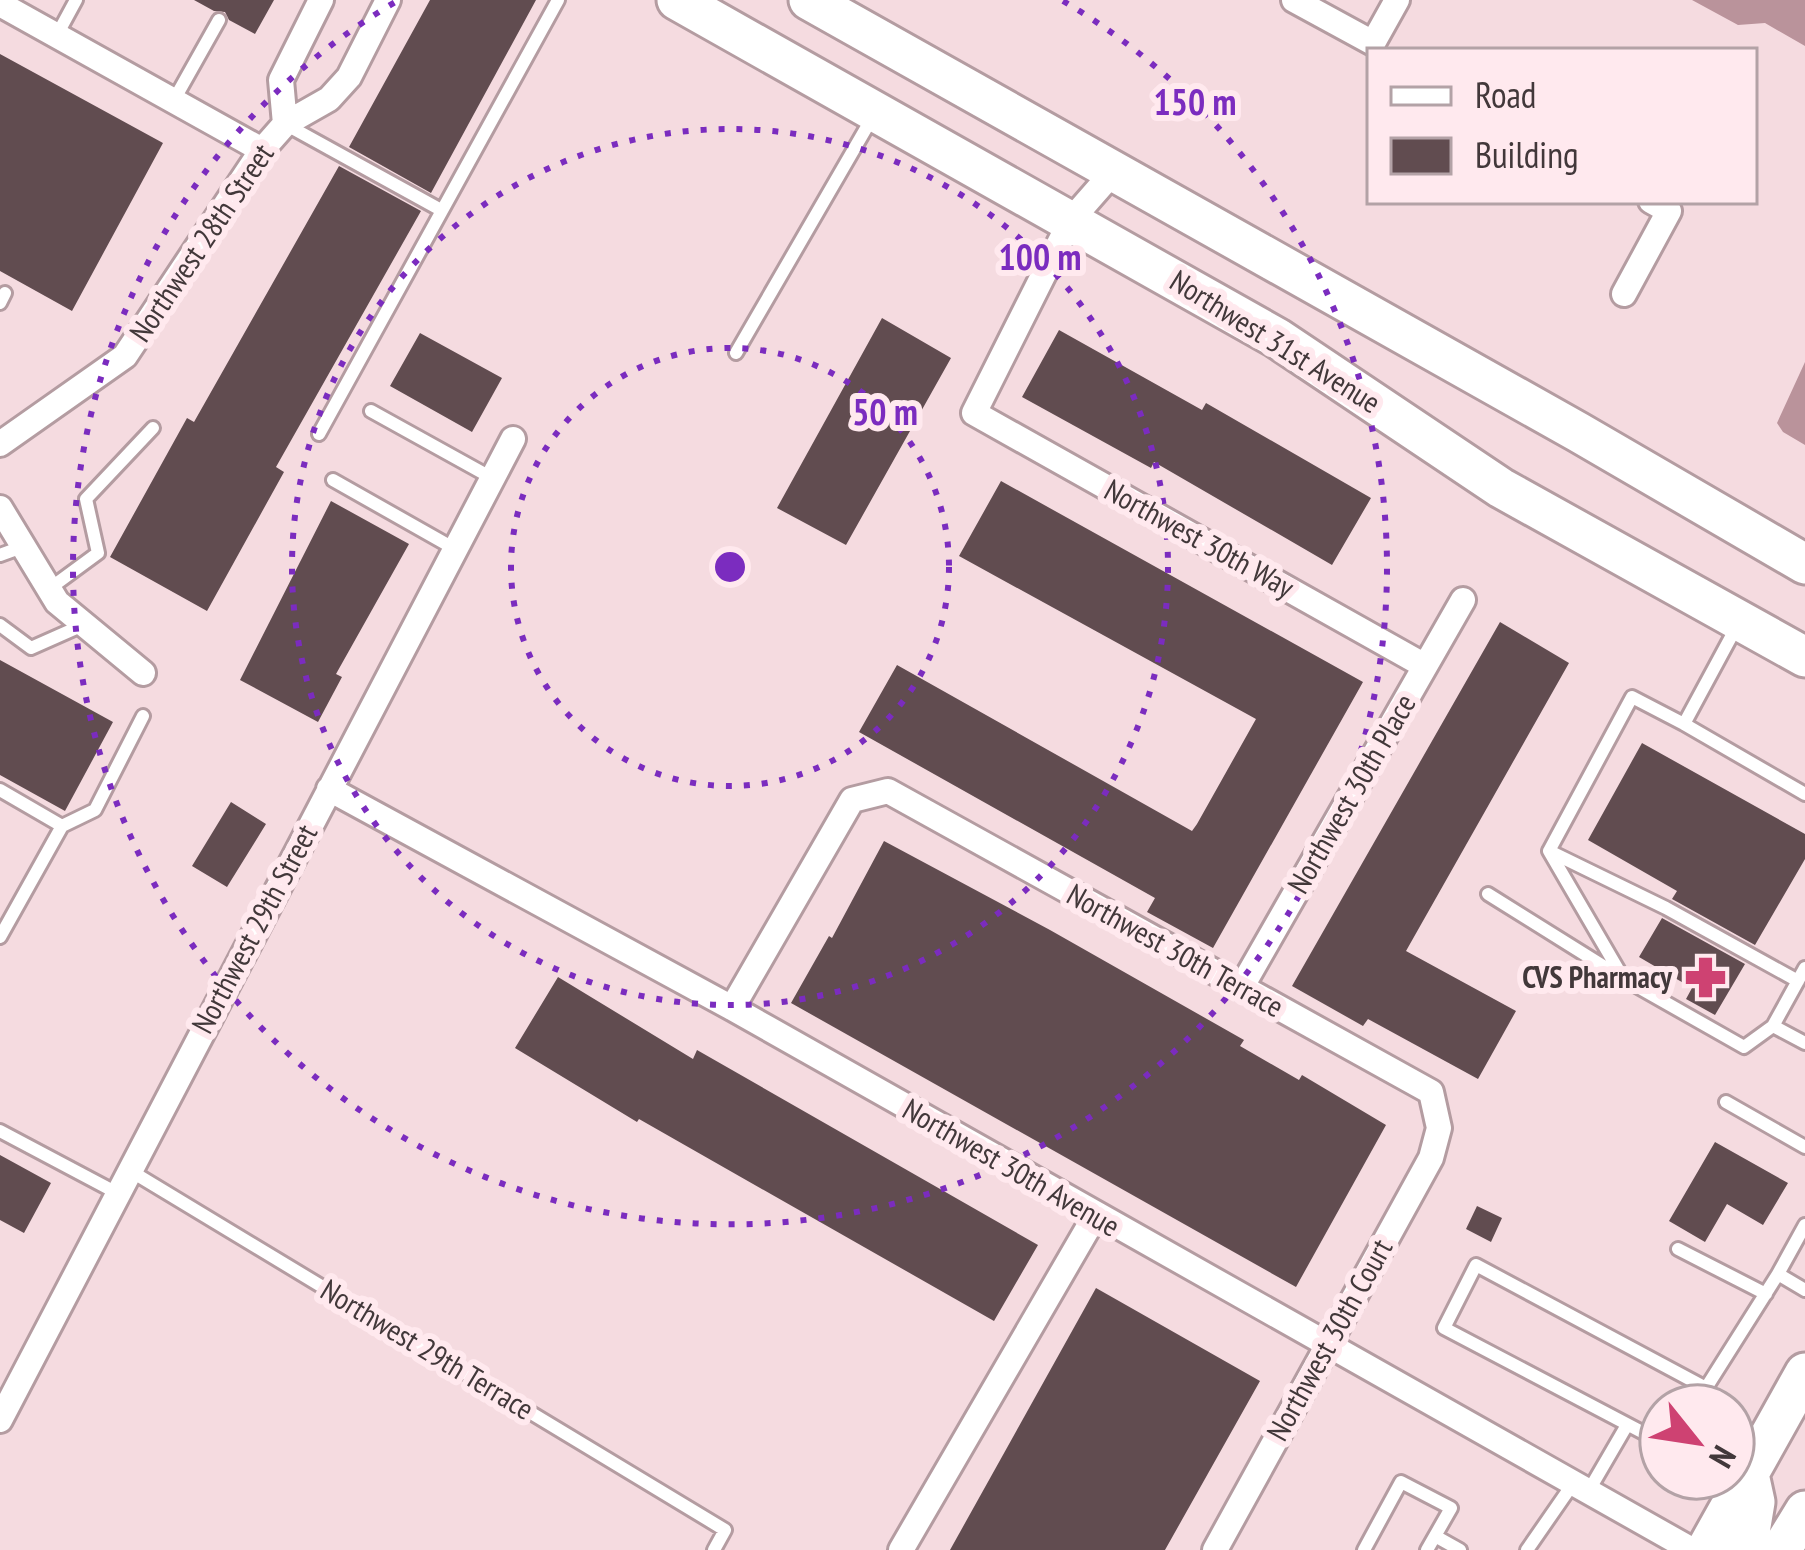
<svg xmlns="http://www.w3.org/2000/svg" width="1805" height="1550" viewBox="0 0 1805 1550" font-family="'PT Sans Narrow',sans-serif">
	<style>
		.water { fill: #ba939b }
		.building { fill: #614c50 }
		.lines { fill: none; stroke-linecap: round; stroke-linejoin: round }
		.lane-casing { stroke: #b49ca1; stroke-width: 18 }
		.street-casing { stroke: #b49ca1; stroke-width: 30 }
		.primary-casing { stroke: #b49ca1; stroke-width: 45 }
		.lane { stroke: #fff; stroke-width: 12 }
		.street { stroke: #fff; stroke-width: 24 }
		.primary { stroke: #fff; stroke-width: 39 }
		.ring { fill: none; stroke: #7b2cbf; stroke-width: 6; stroke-dasharray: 6 12 }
		.labels { text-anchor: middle; stroke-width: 12; stroke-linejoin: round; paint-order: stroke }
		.street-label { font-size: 30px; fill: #42383a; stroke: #ffe9ee }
		.poi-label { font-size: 30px; font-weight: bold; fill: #42383a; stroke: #ffe9ee; text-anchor: end }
		.centre { fill: #7b2cbf; stroke: #ffe9ee; stroke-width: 6 }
		.ring-label { font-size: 36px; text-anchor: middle; font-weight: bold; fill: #7b2cbf; stroke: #ffe9ee; stroke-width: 12; stroke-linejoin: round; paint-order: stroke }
	</style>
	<rect width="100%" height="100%" fill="#f5dbe0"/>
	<path class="water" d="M1692,0h113v46l-40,-23 -27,2z
		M1805,362v83l-22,-13 -6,-9z"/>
	<path class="building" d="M194,0h80l-19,34 -26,-14 -4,-8 -11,-1z
		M430,0h106l-105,193 -82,-46z
		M0,54l163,89 -91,168 -72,-40z
		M339,166l82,45 -145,256 8,5 -77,139 -97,-54 77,-139 7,4z
		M882,318l69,40 -105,187 -69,-37z
		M1059,330l143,80 4,-7 165,95 -39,67 -178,-103 -3,6 -129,-71z
		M420,333l82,45 -30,54 -82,-46z
		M1001,481l362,201 -150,266 -66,-36 8,-14 -296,-166 38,-67 295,166 5,-7 59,-105 -297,-163z
		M331,501l78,43 -73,130 6,3 -24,45 -78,-42z
		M1500,622l69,41 -163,288 110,60 -38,68 -110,-60 -5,7 -71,-40z
		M0,660l113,62 -48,89 -65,-36z
		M1642,743l163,91v25l-50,86 -83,-46 5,-8 -89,-51z
		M231,802l35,22 -39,63 -35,-21z
		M884,841l166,89 194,110 -4,6 59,34 3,-5 84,50 -90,162 -505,-284 38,-67 3,2z
		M1662,918l83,46 -30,51 -29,-16 6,-11 -53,-31z
		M558,977l135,82 4,-9 341,195 -44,76 -355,-202 -2,3 -122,-74z
		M1715,1142l73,41 -25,42 -36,-21 -22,38 -36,-21z
		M0,1155l51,28 -27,50 -24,-13z
		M1477,1206l25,12 -11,24 -25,-13z
		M1096,1288l164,93 -95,169h-215z"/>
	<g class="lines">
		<defs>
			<path id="lane" d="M57,35l19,-35
				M174,100l45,-80
				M285,124l156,86
				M0,303l5,-10
				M736,353l136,-235
				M371,411l121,67
				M319,434l239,-434
				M333,480l122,69
				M0,555l22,-8
				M49,589l49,-36 -12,-54 67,-71
				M0,625l31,23 52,-23
				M1684,724l121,70
				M0,790l62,36 -62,111
				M62,826l33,-16 48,-94
				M1549,851l83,-154 52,27 54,-100
				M1549,851l117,57 132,73
				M1549,851l74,127
				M1488,894l136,85 120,68 29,-21 32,-58
				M1773,1026l32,17
				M1726,1102l79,45
				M0,1131l117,62
				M129,1170l596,360 -11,20
				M1805,1225l-27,49 27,16
				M1678,1249l88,45
				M1706,1388l72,-114
				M1661,1442l-217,-114 32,-63 230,123 -10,18
				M1588,1492l39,-67
				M1435,1536l25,14
				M1364,1550l37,-68 50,26 -24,42
				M1527,1550l45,-65"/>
			<path id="street" d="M1294,0l79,43 24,-43
				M0,4l262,146
				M285,124l-4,-44 40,-80
				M1114,171l-43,49 -97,193 451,253
				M1624,294l45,-83 -18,-10
				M0,444l125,-88 137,-206 23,-26 44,-25 20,-22 39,-77
				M0,508l57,94 86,71
				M329,789l403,219 960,542
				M1241,988l222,-388
				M732,1008l120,-208 36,-9 543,301 8,36 -8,30 -216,392
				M0,1420l513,-981
				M901,1550l194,-334"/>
			<path id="primary" d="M677,0l600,338 224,150 304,169
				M809,0l769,432 227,132
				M1706,1550l99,-177
				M1747,1550l8,-48 -5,-23
				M1781,1550l24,-39"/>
		</defs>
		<use href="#lane" class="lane-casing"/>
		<use href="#street" class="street-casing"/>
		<use href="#primary" class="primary-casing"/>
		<use href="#lane" class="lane"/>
		<use href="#street" class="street"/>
		<use href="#primary" class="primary"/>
	</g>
	<g class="ring">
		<circle cx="730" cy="567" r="219"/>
		<circle cx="730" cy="567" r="438"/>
		<path d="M1063 1A657 657 0 1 1 397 1"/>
	</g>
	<defs>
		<symbol id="pharmacy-bare" viewBox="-9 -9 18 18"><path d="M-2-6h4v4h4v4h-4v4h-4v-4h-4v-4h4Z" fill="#ce4272" stroke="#ffe9ee" stroke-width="2.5" paint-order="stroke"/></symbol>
	</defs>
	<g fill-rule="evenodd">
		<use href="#pharmacy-bare" x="1676" y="948" width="59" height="59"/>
	</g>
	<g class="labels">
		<g class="street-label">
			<text transform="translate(202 243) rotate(-56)" y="10">Northwest 28th Street</text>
			<text transform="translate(1275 342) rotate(32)" y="10">Northwest 31st Avenue</text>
			<text transform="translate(1199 539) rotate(29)" y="10">Northwest 30th Way</text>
			<text transform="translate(1352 794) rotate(-60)" y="10">Northwest 30th Place</text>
			<text transform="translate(255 929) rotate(-62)" y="10">Northwest 29th Street</text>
			<text transform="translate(1175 951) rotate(29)" y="10">Northwest 30th Terrace</text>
			<text transform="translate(1011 1168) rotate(30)" y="10">Northwest 30th Avenue</text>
			<text transform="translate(1330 1340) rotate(-61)" y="10">Northwest 30th Court</text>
			<text transform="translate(427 1350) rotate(31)" y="10">Northwest 29th Terrace</text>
		</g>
		<g class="poi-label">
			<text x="1672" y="988">CVS Pharmacy</text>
		</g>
	</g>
	<circle cx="730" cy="567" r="18" class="centre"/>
	<g class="ring-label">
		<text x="1195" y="115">150 m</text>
		<text x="1040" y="270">100 m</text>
		<text x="885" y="425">50 m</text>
	</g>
	<rect x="1367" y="48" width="390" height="156" fill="#ffe9ee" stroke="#b3a2a6" stroke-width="3"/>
	<rect x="1391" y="87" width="60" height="18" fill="#ffffff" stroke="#b3a2a6" stroke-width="3"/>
	<text x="1475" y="108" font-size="36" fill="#42383a">Road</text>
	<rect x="1391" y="138" width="60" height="36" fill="#614c50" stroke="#b3a2a6" stroke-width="3"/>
	<text x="1475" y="168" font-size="36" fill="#42383a">Building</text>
	<g transform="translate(1697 1442) rotate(120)"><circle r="57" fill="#ffe9ee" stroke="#b3a2a6" stroke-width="3"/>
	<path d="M0-9L21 45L0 30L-21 45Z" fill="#ce4272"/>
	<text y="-18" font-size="33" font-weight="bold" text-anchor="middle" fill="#42383a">N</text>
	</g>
</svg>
